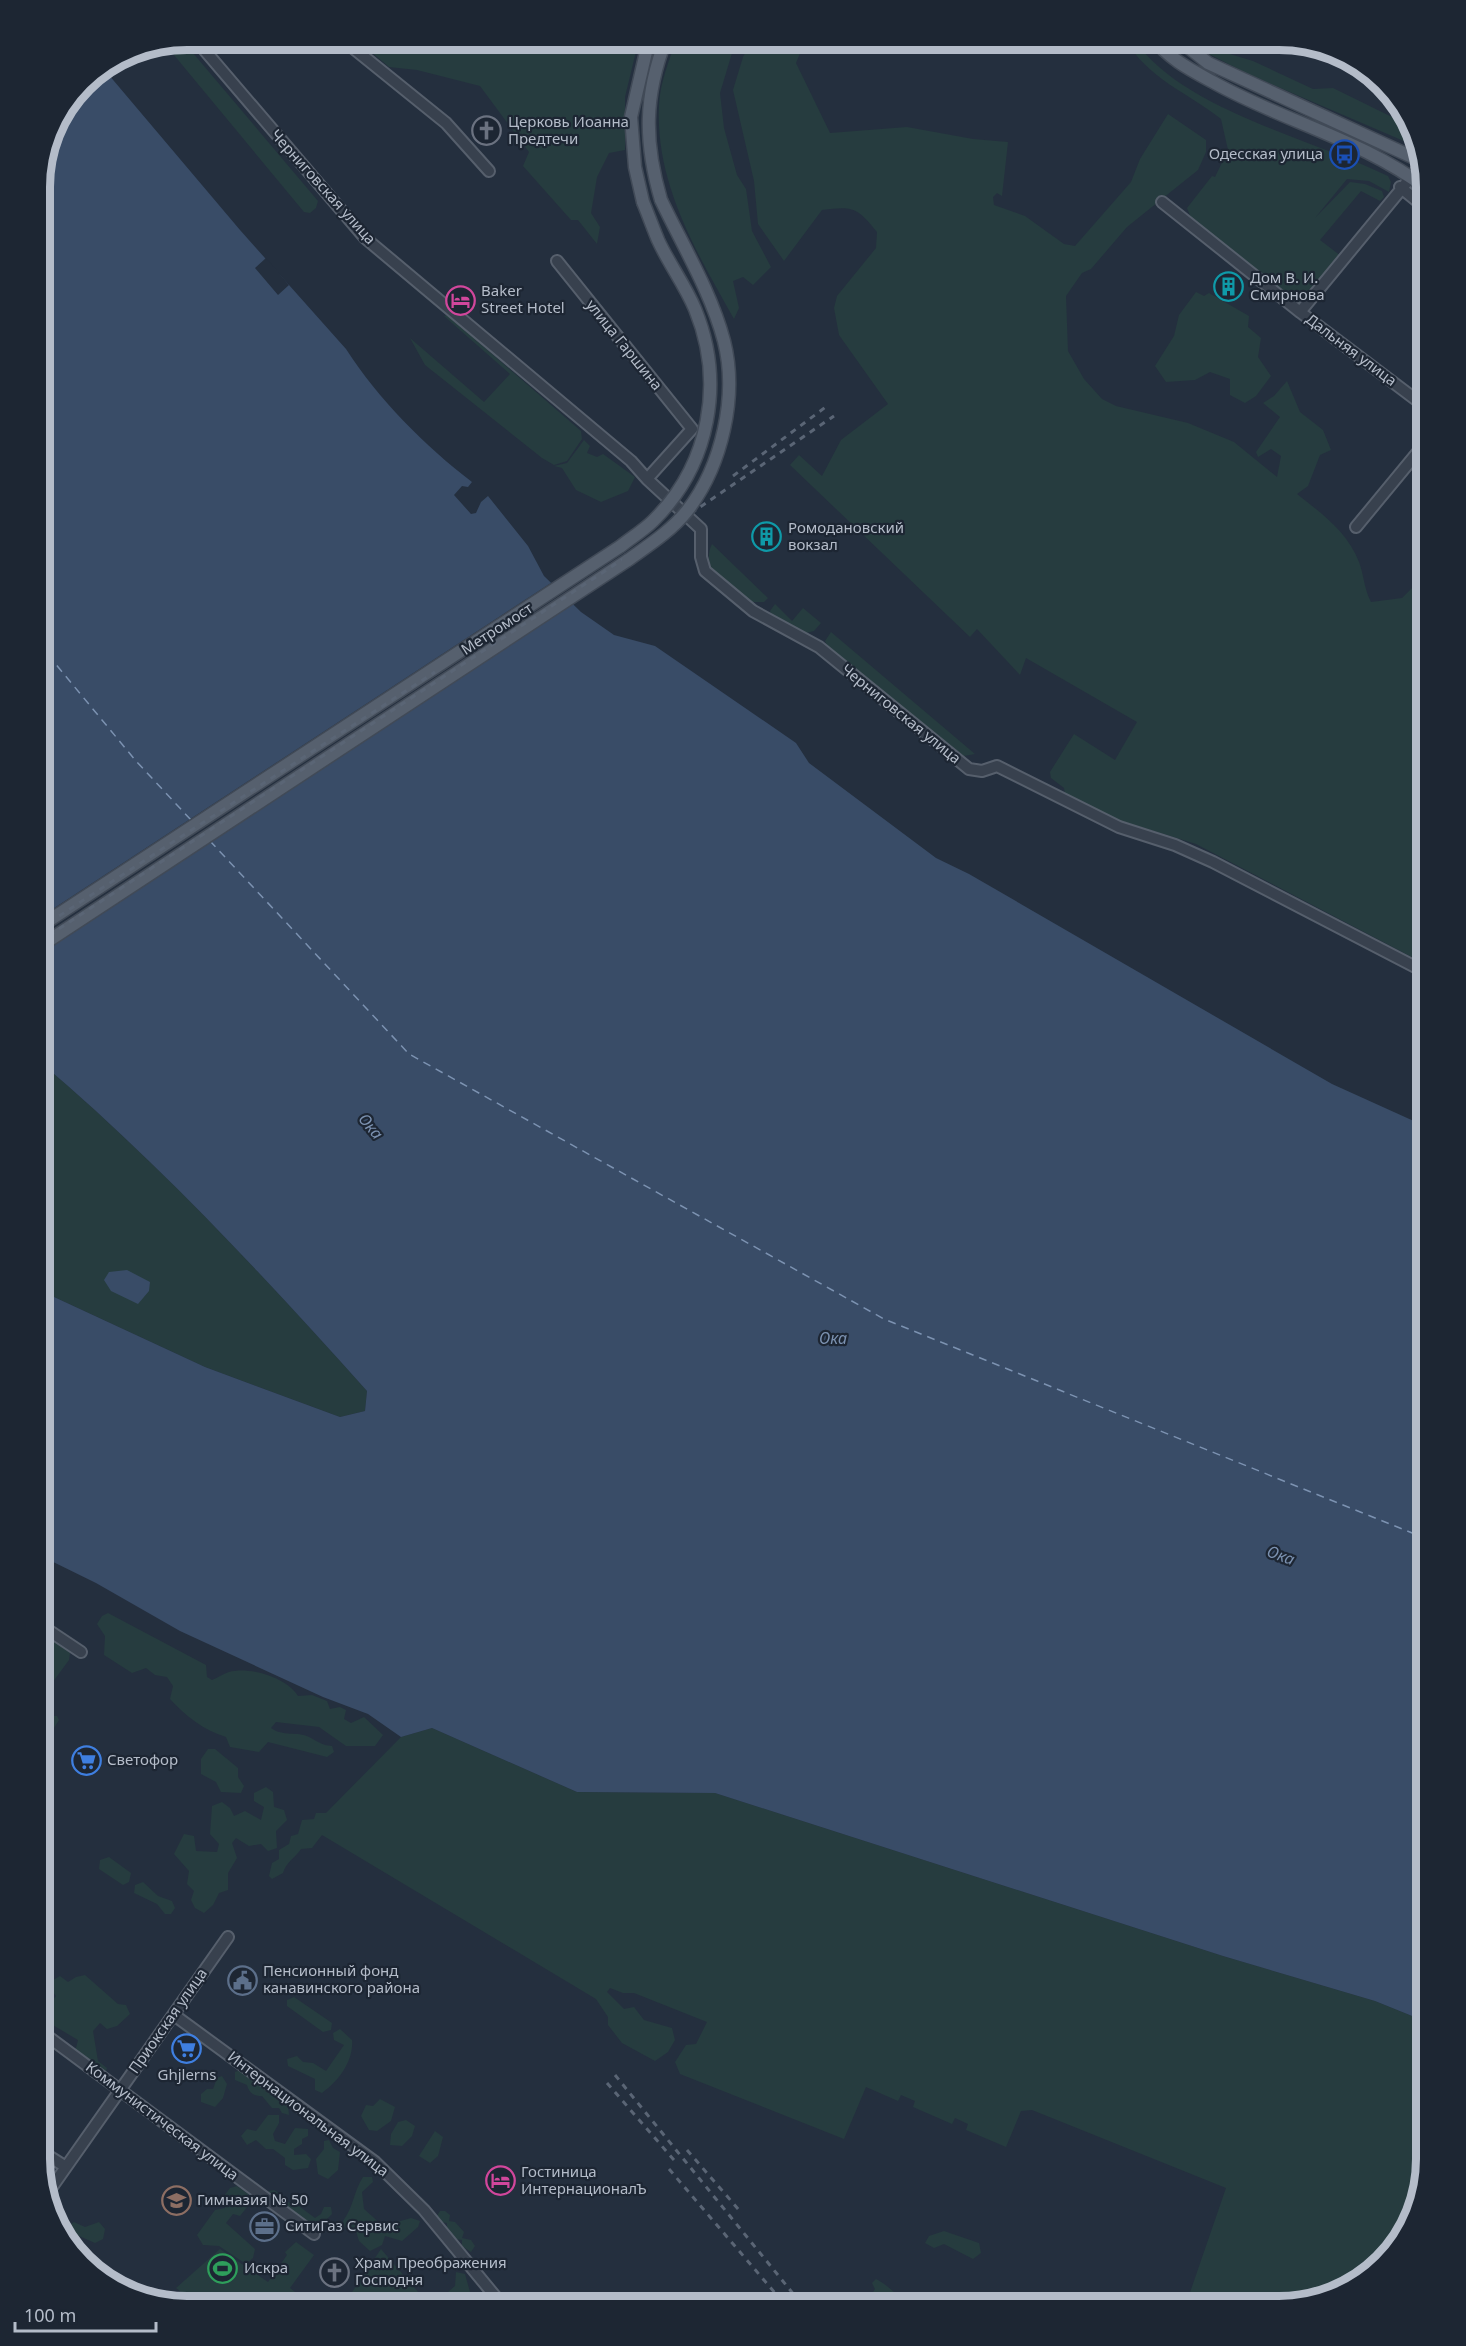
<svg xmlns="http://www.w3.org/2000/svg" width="1466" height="2346" viewBox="0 0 1466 2346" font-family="'Noto Sans',sans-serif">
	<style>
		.green { fill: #263c3f }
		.water { fill: #394c67 }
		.pier { fill: #242f3e }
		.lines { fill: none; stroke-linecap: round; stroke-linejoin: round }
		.stream { stroke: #394c67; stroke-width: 3 }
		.ferry { stroke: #7c92b1; stroke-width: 1.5; stroke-dasharray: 8 6; stroke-linecap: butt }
		.minor-casing { stroke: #565f6c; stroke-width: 14 }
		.major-casing { stroke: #414a57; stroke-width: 15 }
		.minor { stroke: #38414e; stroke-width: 10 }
		.major { stroke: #56606e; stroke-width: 12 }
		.rail { stroke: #5a6575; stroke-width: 3; stroke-dasharray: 6 6; stroke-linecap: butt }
		.major-bridge-casing { stroke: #414a57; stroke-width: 15; stroke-linecap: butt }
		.major-bridge { stroke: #56606e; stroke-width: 12 }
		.labels { text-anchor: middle; stroke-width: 4.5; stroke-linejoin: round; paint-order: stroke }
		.poi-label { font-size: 15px; fill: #b4bcc9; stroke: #1d2633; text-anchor: start }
		.street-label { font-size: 15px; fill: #b4bcc9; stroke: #1d2633 }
		.water-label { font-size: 16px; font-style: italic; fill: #7c92b1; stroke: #1d2633 }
		.rim { fill: none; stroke: #b4bcc9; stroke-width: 8 }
	</style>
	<rect width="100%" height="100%" fill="#242f3e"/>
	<path class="green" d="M356,39h283l-14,58v53l-16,3 -12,24 -6,36 9,14 -3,17 -19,-24h-7l-48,-54 6,-14 -49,-66 -63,-16 -28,-3z
		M677,39h63l-8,14 -12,40 4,35 13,47 9,14 6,42 19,36 -18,18 -10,-8 -10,4 6,27 -5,11c-37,-66 -79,-135 -75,-214 1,-22 10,-45 18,-66z
		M753,39h53l-10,24 34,70 77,-6 66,12 35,3 -6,54 -5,-3 -4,4 1,8 31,11 39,28 11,2 56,-64 9,-23 28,-45 38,26v12l-8,18 -71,57 -36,42 -9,4 -16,23 2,55 16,28 18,20 14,7 72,17 46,19 43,35 4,-21 -10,-7 -13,8 -2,-5 24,-35 -17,-14 11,-7 13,-15 13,31 23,18 8,20 -11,5 -12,31 -11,8c25,20 50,37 62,68 5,13 5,27 12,40l31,-4 13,-13 12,-1v381l-231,-121 -81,-25 -50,-24 -1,-7 -13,-10 -1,-6 24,-38 41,26 22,-38 -111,-64 -6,17 -43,-46 -7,8 -180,-172 9,-10 23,21 19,-36 47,-36 -49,-69 -5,-27 3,-12 39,-48 1,-16c-20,-25 -24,-26 -55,-22l-38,51 -26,-37 -4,-43 -21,-91 10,-33z
		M1125,39h9c46,70 179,100 254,137l3,6 -2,10 -20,-11 -22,-2 -32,39 35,-36 15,2 17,7 2,6 -4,4 -19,-10 -41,49 21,16 -41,49 -107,-82 -6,-15 25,-32 3,1 13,-27 -7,-31c-34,-27 -73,-40 -96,-80z
		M1185,39h23l15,13 30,9 60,28 20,-1 59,29 23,20 2,7 -4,1 -165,-71 -49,-25z
		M182,40l136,161 -2,7 -6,5 -6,-1 -140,-169z
		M1196,292l8,4 5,-3 40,23 -1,11 13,11 -3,19 13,19 -15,20 -11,7 -15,-8v-16l-20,-7 -15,8 -29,2 -11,-16 19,-30 5,-21z
		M447,315l134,116 1,8 -15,22 -13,4 -12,-7 -117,-93 -15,-27 74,64 26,-28 -66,-58z
		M584,440l6,6 -3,7 10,4 6,-3 32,23 -7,14 -27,11 -25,-12 -14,-22 -8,-2 13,-3z
		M712,544l56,54 -4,4h-16c-19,-16 -49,-31 -36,-58z
		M775,604l17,17 11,-13 18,15 -7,8 -8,2 -33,-15 -3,-7z
		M831,632l144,122 -11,2 -135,-107 -4,-8z
		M39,1061c118,100 225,215 328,330l-2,20 -25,6 -135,-50 -166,-77z
		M108,1613l98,52 1,12 5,3c5,-2 11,-6 17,-8 21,-6 58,6 69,24l14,-1 15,6 3,8 10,-2 6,3 -2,9 7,4 13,-6 19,18 -8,11h-29l-27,-19 -43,-5 -5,6c12,9 26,3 38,9 10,5 12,8 23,9l2,6 -7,5 -59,-15 -9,10 -29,-5 -4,-10c-23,-7 -40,-21 -56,-38l3,-13 -6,-9 -12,-2 -9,-7 -14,5 -28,-18 1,-19 -8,-12 5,-8z
		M39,1628l31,25 -1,7 -25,34 -4,1z
		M53,1716h4l2,4 -12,19 7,3v10l-7,8v8l-5,5 -3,-2v-35z
		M432,1728l145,64 138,1 508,163 152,45 52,21v138l-25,81 -57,51 -65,15h-95l41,-119 -194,-78 -11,1 -15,36 -40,-17 2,-6 -13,-6 -3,6 -39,-17 2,-6 -14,-6 -3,6 -32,-14 -22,52 -164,-65 -5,-12 11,-17 10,-1 11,-22 -73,-29h-11l-13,-5 -3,4 17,17 10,-2 10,13 28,8 3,12 -7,12 -13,9 -33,-18 -14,-18v-8l-12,-18 -274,-164 -10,13 -11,1c-6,9 -15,13 -18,24l-11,6 -3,-3 3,-13 7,-4v-9l10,-6 2,-8 7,-2 4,-14 12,-1 2,-6h10l75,-76z
		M208,1749h7l23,19v9l6,9 -3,7 -20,-1 -5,-10 -15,-8v-15z
		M266,1787l7,5 1,15 10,3 3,10 -11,11 1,17 -9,3 -7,-7 -12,2 -13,-8 -4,5 5,15 -9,15v17l-9,3 -6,12 -9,8 -9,-5 -4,-8 3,-9 -7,-7 2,-13 -15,-17 10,-20 10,2 2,15 21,1 2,-8 -9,-10 2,-28 10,-4 8,6 4,8 11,-5 16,9 3,-13 -10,-6v-8z
		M109,1857l22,16 -2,9 -6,3 -24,-16 1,-9z
		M143,1882l15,14 14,5 3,7 -4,6h-6l-8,-10 -23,-11 1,-8z
		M85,1975l33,29 8,1 4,9 -13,12 -10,3 -7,-6 -7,8 5,30 9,7 -2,8 -30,-24 3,-12 -27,-16 -12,2v-11l17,-19 -4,-5 1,-11 7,-4 8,6 8,-5z
		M294,1997l38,26 -1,7 -8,2 -36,-26v-6z
		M340,2029l12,11c2,21 -14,42 -30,53l-7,-3v-11l-27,-13 -1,-7 10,-3 6,6 10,1 13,8 18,-26 -10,-5 -1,-7z
		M242,2069l6,8 6,-1 12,8 2,8 13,6v6l7,2 1,9 -7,-2 -3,-5h-7l-10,-12c-8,0 -13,-3 -15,-11l-12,-5v-8z
		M222,2076l5,8 -4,14 -8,9 -14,-5v-8l6,-5h6l4,-11z
		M380,2099l15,8 -4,14 -14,10 -8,-1 -8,-14 5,-11 7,1z
		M268,2115h11v8l-6,11 2,7 10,3 10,-16 13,1v7l-6,3v5l-8,5v6l12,-1 5,5 -3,9 -15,2 -8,-5v-7l-12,-9h-7l-10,-9 -9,5 -6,-9 6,-7 9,2z
		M406,2120l9,6 -3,10 -10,10 -12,-1 1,-11 7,-12z
		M435,2131l8,6 -5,19 -8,7 -11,-7z
		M329,2140l4,8 7,4 -2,18 -10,9 -10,-5 -2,-15 8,-10v-8z
		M363,2177h9l1,5 -11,10 2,17 19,17 28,-8 9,3 -2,6 -16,14 -17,-5 -3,9 -12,6 -11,-10 -4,-13h-10l-2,-7c11,-15 10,-28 20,-44z
		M237,2186l11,8v12l-8,10 -7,-2 -7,9 29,26 -2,9 -7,6 -27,-18 -16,-1 -6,-10 18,-25 10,-2 -1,-12 6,-8z
		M274,2190l12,7 1,5 9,2 19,14 6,-4 3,-7h7l1,7 -11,11h-10l-16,-8 -2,-6 -10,-2 -15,-12 1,-6z
		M440,2211h5l5,4 -1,6 6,1 9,10 -2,6 9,2 4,6 -4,6 -9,-6v-6l-7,-1 -8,-11v-5l-6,-1 -4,-6z
		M74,2222l11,5 14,-5 6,7 -2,10 -8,4 -25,-11 -1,-7z
		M944,2231l35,12 2,10 -8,6 -29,-15 -10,4 -9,-5 4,-7z
		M296,2242l18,13 -24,33 24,19h-137l8,-12 -9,-7 44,-39 48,33 19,-27 -2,-3z
		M381,2249l50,58h-89z
		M456,2272l9,2 5,18 -16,15h-15l2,-9 14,-12z
		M876,2279c10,5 25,18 31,28h-38l-1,-7 7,-11 -3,-6z"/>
	<path class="water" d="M103,68l137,162 106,119c32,50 79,97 126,133l-4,5 -6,-1 -8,9 17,19 5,-1 5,-11 7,-6 40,50 16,30 37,36 33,23 41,11 141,97 13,20 127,95 33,16 363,210 95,43v895l-52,-21 -152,-45 -508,-163 -138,-1 -145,-64 -31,9 -33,-23 -45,-17 -143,-66 -84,-48 -57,-28v-265l166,77 135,50 25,-6 2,-20c-103,-115 -210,-230 -328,-330v-884l11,-47 32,-48z
		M127,1270l23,12 -1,9 -11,13 -27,-13 -7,-11 5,-8z"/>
	<path class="pier" d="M266,258l23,27 -11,10 -23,-27z
		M554,581l21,21 -536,353v-37z"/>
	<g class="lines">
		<path class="stream" d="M1419,843l8,-9"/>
		<path class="ferry" d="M39,644l97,117 55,59
			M210,841l199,213 475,265 543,220"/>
		<defs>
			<path id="minor" d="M195,39l170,199 266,223 16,18 54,50v28l4,14 48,40 66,36 150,122 13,2 15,-5 122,61 56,18 38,17 214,111
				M342,39l104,84 43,48
				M1400,187l27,22
				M1162,202l138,110 127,96
				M557,261l135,168 -45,50
				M1300,312l122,-148
				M1356,527l71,-86
				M39,1624l42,28
				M174,2015l201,147 49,48 80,97
				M39,2030l275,204
				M39,2150l27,17
				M47,2194l181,-257"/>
			<path id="major" d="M1154,39c15,20 37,31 59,43 69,39 151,58 214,107
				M1178,39l30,24 213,98
				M661,200c-17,-58 -17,-104 5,-161
				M643,202l-8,-35 -4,-50 18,-78
				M39,927l582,-381
				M39,947l589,-387"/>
		</defs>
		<use href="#minor" class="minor-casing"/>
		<use href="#major" class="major-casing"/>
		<use href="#minor" class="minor"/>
		<use href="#major" class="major"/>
		<path class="rail" d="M733,476l94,-70
			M39,929l396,-257
			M39,942l589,-386 206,-140
			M615,2075l189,232
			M607,2083l67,77
			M687,2150l52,60
			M669,2169l118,138
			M807,2294l10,13"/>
		<defs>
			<path id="major-bridge" d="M621,546c10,-8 23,-16 32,-25 57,-56 72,-139 42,-212 -10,-24 -26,-45 -37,-69 -5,-12 -10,-26 -15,-38
				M628,560c21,-15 43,-29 59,-49 35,-45 51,-115 37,-170 -13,-49 -41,-95 -63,-141"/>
		</defs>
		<use href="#major-bridge" class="major-bridge-casing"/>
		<use href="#major-bridge" class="major-bridge"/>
	</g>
	<defs>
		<symbol id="church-ring" viewBox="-11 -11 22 22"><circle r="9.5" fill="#1d2633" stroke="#6b7280" stroke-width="1.5"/><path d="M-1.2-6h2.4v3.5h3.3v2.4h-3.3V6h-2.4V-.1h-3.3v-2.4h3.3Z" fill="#6b7280"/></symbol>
		<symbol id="bus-ring" viewBox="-11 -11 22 22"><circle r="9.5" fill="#1d2633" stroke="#1a4fb4" stroke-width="1.5"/><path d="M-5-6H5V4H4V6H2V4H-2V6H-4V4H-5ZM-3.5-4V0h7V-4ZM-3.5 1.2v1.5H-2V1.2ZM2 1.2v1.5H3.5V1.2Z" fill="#1a4fb4"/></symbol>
		<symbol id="building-ring" viewBox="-11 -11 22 22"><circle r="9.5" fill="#1d2633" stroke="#0f9aa8" stroke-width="1.5"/><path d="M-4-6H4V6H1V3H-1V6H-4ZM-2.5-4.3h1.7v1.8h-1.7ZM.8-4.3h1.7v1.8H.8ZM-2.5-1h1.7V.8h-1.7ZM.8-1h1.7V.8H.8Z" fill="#0f9aa8"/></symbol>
		<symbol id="hotel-ring" viewBox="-11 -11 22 22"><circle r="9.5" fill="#1d2633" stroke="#d1479c" stroke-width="1.5"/><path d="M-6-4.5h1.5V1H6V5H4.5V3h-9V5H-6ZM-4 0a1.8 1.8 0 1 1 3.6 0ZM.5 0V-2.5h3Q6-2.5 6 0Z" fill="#d1479c"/></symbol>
		<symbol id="supermarket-ring" viewBox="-11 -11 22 22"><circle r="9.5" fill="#1d2633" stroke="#3f7fe0" stroke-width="1.5"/><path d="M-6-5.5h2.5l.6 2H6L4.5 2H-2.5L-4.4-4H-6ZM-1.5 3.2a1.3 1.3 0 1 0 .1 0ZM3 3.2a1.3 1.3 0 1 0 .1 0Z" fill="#3f7fe0"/></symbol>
		<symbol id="civic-ring" viewBox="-11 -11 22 22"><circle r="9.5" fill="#1d2633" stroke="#5c6f8a" stroke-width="1.5"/><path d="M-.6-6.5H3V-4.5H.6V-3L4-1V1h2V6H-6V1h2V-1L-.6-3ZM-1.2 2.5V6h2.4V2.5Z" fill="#5c6f8a"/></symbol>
		<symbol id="school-ring" viewBox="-11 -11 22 22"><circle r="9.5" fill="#1d2633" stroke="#8d6e63" stroke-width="1.5"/><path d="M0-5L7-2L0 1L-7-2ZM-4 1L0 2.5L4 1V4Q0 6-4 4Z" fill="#8d6e63"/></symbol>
		<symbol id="office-ring" viewBox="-11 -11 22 22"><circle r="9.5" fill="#1d2633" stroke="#5c6f8a" stroke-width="1.5"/><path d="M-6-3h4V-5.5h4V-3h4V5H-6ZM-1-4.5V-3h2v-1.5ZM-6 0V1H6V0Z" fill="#5c6f8a"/></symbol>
		<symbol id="stadium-ring" viewBox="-11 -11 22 22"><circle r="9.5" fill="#1d2633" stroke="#2e9e5b" stroke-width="1.5"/><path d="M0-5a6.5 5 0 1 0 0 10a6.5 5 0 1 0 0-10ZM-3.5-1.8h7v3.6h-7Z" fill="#2e9e5b"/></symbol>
	</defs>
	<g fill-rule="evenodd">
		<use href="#church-ring" x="470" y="114" width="33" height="33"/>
		<use href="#bus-ring" x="1328" y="138" width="33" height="33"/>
		<use href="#building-ring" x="1212" y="270" width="33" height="33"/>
		<use href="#hotel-ring" x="444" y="284" width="33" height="33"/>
		<use href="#building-ring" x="750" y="520" width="33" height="33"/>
		<use href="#supermarket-ring" x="70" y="1744" width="33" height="33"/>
		<use href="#civic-ring" x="226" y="1964" width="33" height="33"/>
		<use href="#supermarket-ring" x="170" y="2032" width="33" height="33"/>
		<use href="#hotel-ring" x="484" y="2164" width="33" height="33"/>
		<use href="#school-ring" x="160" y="2184" width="33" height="33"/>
		<use href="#office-ring" x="248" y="2210" width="33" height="33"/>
		<use href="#stadium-ring" x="206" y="2252" width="33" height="33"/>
		<use href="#church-ring" x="318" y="2256" width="33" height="33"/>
	</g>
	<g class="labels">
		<g class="poi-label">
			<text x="508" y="127">Церковь Иоанна<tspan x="508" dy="17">Предтечи</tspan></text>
			<text x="1323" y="159" text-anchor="end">Одесская улица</text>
			<text x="1250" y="283">Дом В. И.<tspan x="1250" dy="17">Смирнова</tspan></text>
			<text x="481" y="296">Baker<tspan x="481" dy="17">Street Hotel</tspan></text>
			<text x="788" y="533">Ромодановский<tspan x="788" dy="17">вокзал</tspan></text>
			<text x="107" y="1765">Светофор</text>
			<text x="263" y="1976">Пенсионный фонд<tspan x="263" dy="17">канавинского района</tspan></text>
			<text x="187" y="2080" text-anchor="middle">Ghjlerns</text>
			<text x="521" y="2177">Гостиница<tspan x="521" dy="17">ИнтернационалЪ</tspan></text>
			<text x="197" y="2205">Гимназия № 50</text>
			<text x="285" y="2231">СитиГаз Сервис</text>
			<text x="355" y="2268">Храм Преображения<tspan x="355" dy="17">Господня</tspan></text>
			<text x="244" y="2273">Искра</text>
		</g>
		<g class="street-label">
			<text transform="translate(323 187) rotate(48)" y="5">Черниговская улица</text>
			<text transform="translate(624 345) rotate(51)" y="5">улица Гаршина</text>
			<text transform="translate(1351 350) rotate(37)" y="5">Дальняя улица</text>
			<text transform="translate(497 629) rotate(-33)" y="5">Метромост</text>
			<text transform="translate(901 714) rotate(39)" y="5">Черниговская улица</text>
			<text transform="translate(168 2021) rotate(-55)" y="5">Приокская улица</text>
			<text transform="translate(308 2114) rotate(37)" y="5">Интернациональная улица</text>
			<text transform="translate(162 2121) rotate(37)" y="5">Коммунистическая улица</text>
		</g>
		<g class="water-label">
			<text transform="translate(371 1126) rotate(50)" y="6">Ока</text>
			<text x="833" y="1344">Ока</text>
			<text transform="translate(1281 1555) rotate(20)" y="6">Ока</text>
		</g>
	</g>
	<path d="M0 0H1466V2346H0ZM187 50H1279A137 137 0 0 1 1416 187V2159A137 137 0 0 1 1279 2296H187A137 137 0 0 1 50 2159V187A137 137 0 0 1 187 50Z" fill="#1d2633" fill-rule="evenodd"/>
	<path class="rim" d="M187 50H1279A137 137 0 0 1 1416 187V2159A137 137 0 0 1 1279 2296H187A137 137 0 0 1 50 2159V187A137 137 0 0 1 187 50Z"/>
	<path d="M15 2322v9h141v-9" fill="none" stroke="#b4bcc9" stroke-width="3"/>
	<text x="24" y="2322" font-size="18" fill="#b4bcc9" stroke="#1d2633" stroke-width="4.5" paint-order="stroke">100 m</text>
</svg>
